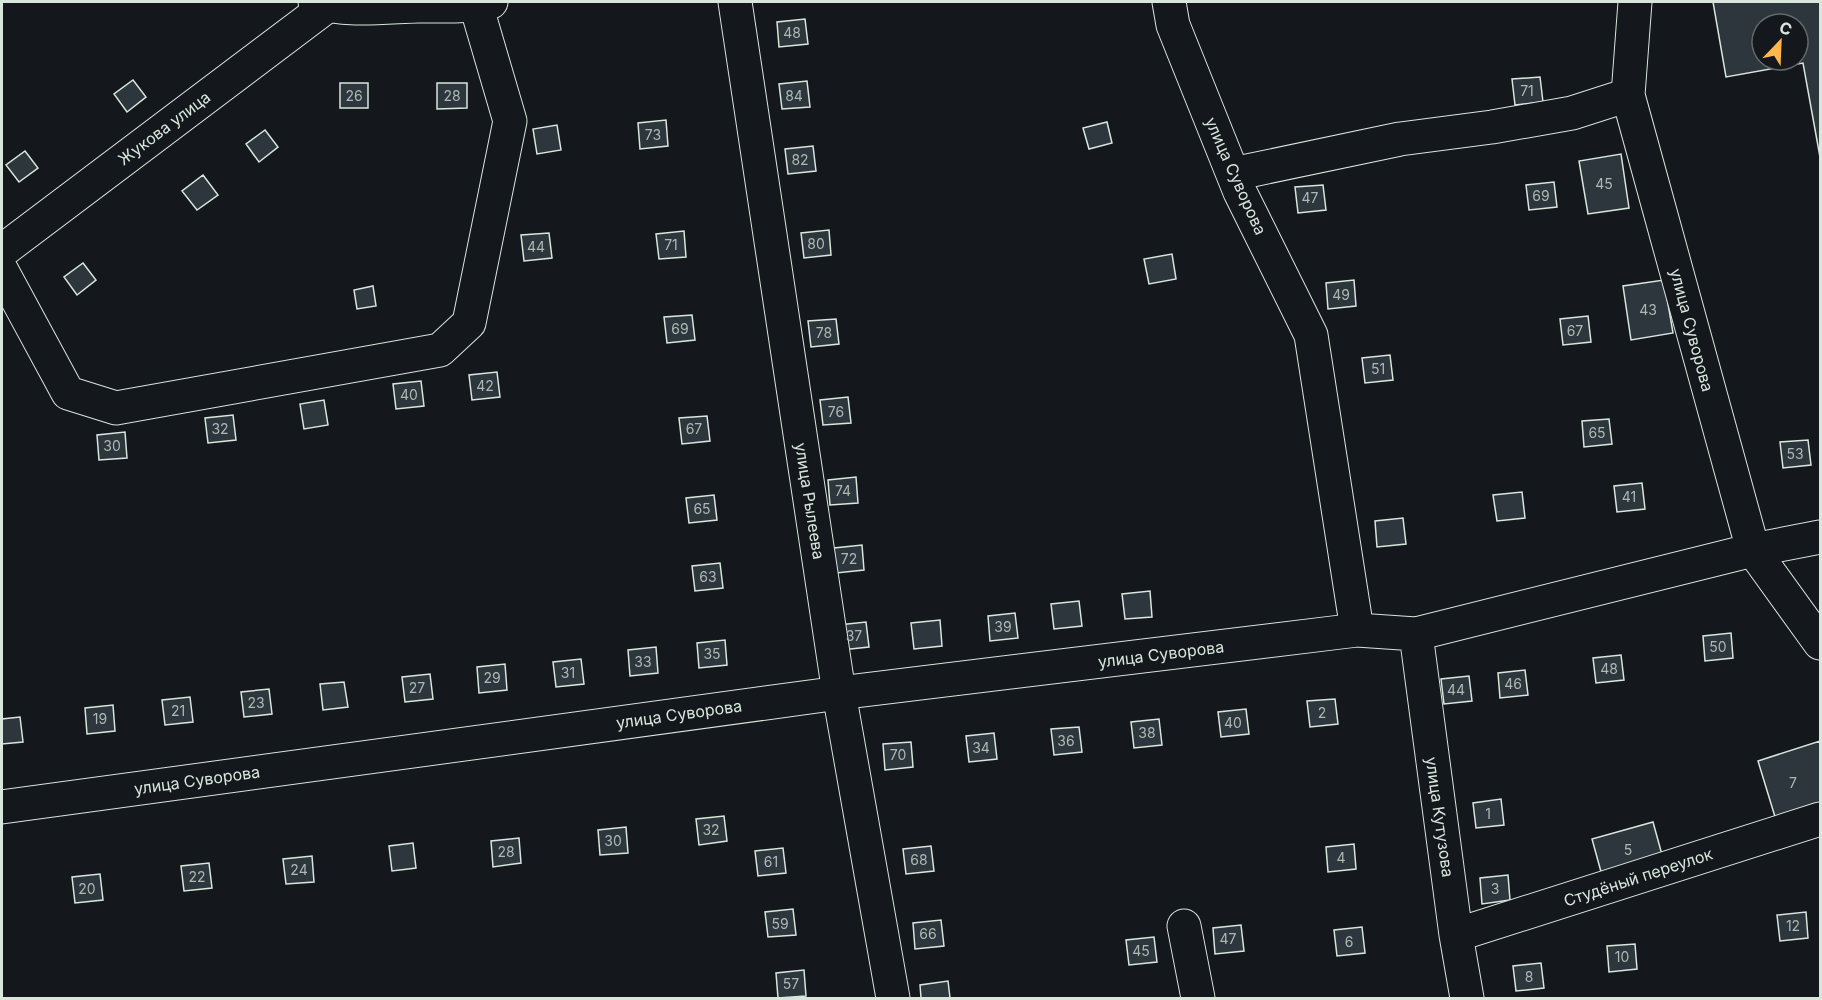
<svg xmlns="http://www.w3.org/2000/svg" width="1822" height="1000" viewBox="0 0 1822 1000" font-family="Inter,sans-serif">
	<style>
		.building { fill: #2c363c; stroke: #d8e6dc; stroke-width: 1.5; fill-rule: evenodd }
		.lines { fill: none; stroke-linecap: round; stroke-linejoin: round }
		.minor-casing { stroke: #d8e6dc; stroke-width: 35 }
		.major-casing { stroke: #d8e6dc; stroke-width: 35 }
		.minor { stroke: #14181c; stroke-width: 33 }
		.major { stroke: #14181c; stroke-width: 33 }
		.labels { text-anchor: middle; stroke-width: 4.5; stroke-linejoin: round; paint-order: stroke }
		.number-label { font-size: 14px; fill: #adbab4 }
		.street-label { font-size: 16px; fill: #d8e6dc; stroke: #14181c }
	</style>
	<rect width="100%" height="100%" fill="#14181c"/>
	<path class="building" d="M1713,2h107v155l-17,-94 -77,14zM1762,24h36v36h-36z
		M805,19l3,25 -29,3 -2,-25z
		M1540,77l3,25 -28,3 -3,-26z
		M133,80l13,17 -19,15 -13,-18z
		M807,81l3,26 -28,2 -3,-25z
		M340,83h28v25h-28z
		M437,83h30v25l-30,1z
		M666,120l2,26 -28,3 -2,-26z
		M1107,122l5,21 -23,6 -6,-21z
		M557,125l4,25 -24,4 -4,-25z
		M265,130l13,17 -19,15 -13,-18z
		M813,146l3,25 -28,3 -3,-25z
		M25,151l13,17 -19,14 -13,-17z
		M1621,154l8,54 -41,6 -9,-53z
		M203,175l15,20 -21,15 -15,-19z
		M1554,182l3,25 -28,3 -3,-25z
		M1323,185l3,25 -28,3 -3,-26z
		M829,230l2,25 -27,3 -3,-25z
		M684,231l2,26 -27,2 -3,-25z
		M549,233l3,25 -28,3 -3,-26z
		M1172,254l4,25 -27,5 -5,-25z
		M83,263l13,17 -19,15 -13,-18z
		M1354,280l2,26 -28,3 -2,-26z
		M1664,280l9,53 -42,7 -8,-54z
		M373,286l3,20 -19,3 -3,-19z
		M692,315l3,25 -28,3 -3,-26z
		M1588,316l3,26 -28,3 -3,-26z
		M836,319l3,25 -28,3 -3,-26z
		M1390,355l3,25 -28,3 -3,-25z
		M497,372l3,25 -28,3 -3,-25z
		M421,381l3,25 -28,3 -3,-25z
		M848,397l3,26 -28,2 -3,-25z
		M324,400l4,25 -24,4 -4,-25z
		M233,415l3,25 -28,3 -3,-25z
		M707,416l3,25 -28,3 -3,-26z
		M1609,419l3,25 -28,3 -2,-26z
		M125,432l2,26 -28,2 -2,-25z
		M1808,440l3,25 -28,3 -3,-26z
		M856,477l2,26 -28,2 -2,-25z
		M1642,483l3,26 -28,3 -3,-26z
		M1522,492l3,26 -28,3 -4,-26z
		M714,495l3,25 -28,3 -3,-25z
		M1403,518l3,26 -29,3 -2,-26z
		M862,545l2,25 -28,3 -2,-25z
		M720,563l3,25 -28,3 -3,-25z
		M1150,591l2,26 -27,2 -3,-25z
		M1079,601l3,25 -28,3 -3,-25z
		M1015,613l3,25 -28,3 -2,-25z
		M940,620l2,26 -28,3 -3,-26z
		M866,622l3,25 -28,3 -3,-25z
		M1731,633l2,25 -28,3 -2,-25z
		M725,640l2,25 -28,3 -2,-25z
		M656,647l2,26 -28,3 -2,-26z
		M1621,655l3,25 -28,3 -3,-25z
		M581,659l3,25 -28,3 -3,-25z
		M505,664l2,26 -28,3 -2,-26z
		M1525,670l3,25 -28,3 -2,-25z
		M430,674l3,25 -28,3 -3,-25z
		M1469,676l3,25 -28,3 -3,-25z
		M344,682l4,25 -25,3 -3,-26z
		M269,689l3,25 -28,3 -3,-25z
		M190,697l3,25 -28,3 -3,-25z
		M1335,699l3,25 -28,3 -3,-26z
		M113,705l2,26 -28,3 -2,-26z
		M1246,709l3,25 -28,3 -3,-25z
		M20,717l3,25 -21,2v-25z
		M1159,719l3,26 -28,3 -3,-26z
		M1079,727l3,25 -28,3 -3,-26z
		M994,733l3,26 -28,3 -3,-26z
		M1820,741v65l-44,14 -18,-59z
		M911,742l2,25 -28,3 -2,-26z
		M1501,799l3,26 -28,3 -3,-25z
		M724,816l3,25 -28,4 -3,-26z
		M1653,822l11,40 -61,17 -11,-40z
		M626,827l2,26 -28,2 -2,-25z
		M519,838l2,25 -28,4 -2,-26z
		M413,843l3,25 -24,3 -3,-25z
		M1354,844l2,25 -28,3 -2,-25z
		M931,846l3,25 -28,3 -3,-25z
		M783,848l3,25 -28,3 -3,-25z
		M312,856l2,26 -28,2 -3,-25z
		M209,863l3,25 -28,3 -3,-25z
		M100,874l3,26 -28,3 -3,-26z
		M1508,875l2,25 -28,4 -2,-26z
		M793,909l3,26 -28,2 -3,-25z
		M1806,912l2,26 -28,3 -3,-26z
		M941,920l3,26 -29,3 -2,-26z
		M1241,925l3,26 -29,3 -2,-26z
		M1362,927l3,26 -28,3 -3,-26z
		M1154,937l3,25 -28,3 -3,-25z
		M1635,944l2,25 -28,3 -2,-26z
		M1541,963l3,25 -28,3 -3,-25z
		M804,970l2,26 -28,2 -2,-25z
		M948,981l2,17h-29l-1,-13z"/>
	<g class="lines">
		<defs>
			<path id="minor" d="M735,2l104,691 54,305
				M1169,2l4,23 67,167 71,143 46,295
				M1635,2l-7,93 125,455 67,93
				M1233,174l167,-35 92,-12 80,-14 56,-18
				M2,251l325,-245
				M2,271l66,122 48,15 324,-58 29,-27 41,-202 -34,-116
				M1416,634l40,301 11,63
				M2,807l837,-114 518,-63 59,4 337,-84 67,-13
				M1184,926l14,72
				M1456,935l364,-116"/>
			<path id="major" d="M315,2c29,10 71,5 102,4 25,0 50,1 74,-4"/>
		</defs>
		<use href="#minor" class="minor-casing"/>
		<use href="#major" class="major-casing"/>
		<use href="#minor" class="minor"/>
		<use href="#major" class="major"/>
	</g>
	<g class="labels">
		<g class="number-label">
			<text x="792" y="38">48</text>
			<text x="1527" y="96">71</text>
			<text x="354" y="101">26</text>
			<text x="452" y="101">28</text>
			<text x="794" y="101">84</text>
			<text x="653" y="140">73</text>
			<text x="800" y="165">82</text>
			<text x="1604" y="189">45</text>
			<text x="1541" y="201">69</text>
			<text x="1310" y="203">47</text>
			<text x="816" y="249">80</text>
			<text x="671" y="250">71</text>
			<text x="536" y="252">44</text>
			<text x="1341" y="300">49</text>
			<text x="1648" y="315">43</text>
			<text x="680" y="334">69</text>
			<text x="1575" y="336">67</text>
			<text x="824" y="338">78</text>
			<text x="1378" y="374">51</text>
			<text x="485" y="391">42</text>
			<text x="409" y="400">40</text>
			<text x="836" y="417">76</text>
			<text x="220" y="434">32</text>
			<text x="694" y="434">67</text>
			<text x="1597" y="438">65</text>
			<text x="112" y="451">30</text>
			<text x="1795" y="459">53</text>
			<text x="843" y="496">74</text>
			<text x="1629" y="502">41</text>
			<text x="702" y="514">65</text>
			<text x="849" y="564">72</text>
			<text x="708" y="582">63</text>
			<text x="1003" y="632">39</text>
			<text x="854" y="641">37</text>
			<text x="1718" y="652">50</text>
			<text x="712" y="659">35</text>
			<text x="643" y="667">33</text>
			<text x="1609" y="674">48</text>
			<text x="568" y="678">31</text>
			<text x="492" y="683">29</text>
			<text x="1513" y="689">46</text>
			<text x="417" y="693">27</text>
			<text x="1456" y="695">44</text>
			<text x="256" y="708">23</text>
			<text x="178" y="716">21</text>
			<text x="1322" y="718">2</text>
			<text x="100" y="724">19</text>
			<text x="1233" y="728">40</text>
			<text x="1147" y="738">38</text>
			<text x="1066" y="746">36</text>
			<text x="981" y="753">34</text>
			<text x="898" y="760">70</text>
			<text x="1793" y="788">7</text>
			<text x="1488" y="819">1</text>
			<text x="711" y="835">32</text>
			<text x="613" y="846">30</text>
			<text x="1628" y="855">5</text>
			<text x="506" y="857">28</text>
			<text x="1341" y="863">4</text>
			<text x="919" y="865">68</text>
			<text x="771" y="867">61</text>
			<text x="299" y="875">24</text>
			<text x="197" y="882">22</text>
			<text x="87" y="894">20</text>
			<text x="1495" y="894">3</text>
			<text x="780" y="929">59</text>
			<text x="1793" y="931">12</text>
			<text x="928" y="939">66</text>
			<text x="1228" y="944">47</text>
			<text x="1349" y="947">6</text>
			<text x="1141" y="956">45</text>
			<text x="1622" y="962">10</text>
			<text x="1529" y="982">8</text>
			<text x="791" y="989">57</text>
		</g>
		<g class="street-label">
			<text transform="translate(164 128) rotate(-37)" y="6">Жукова улица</text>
			<text transform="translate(1236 176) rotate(66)" y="6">улица Суворова</text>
			<text transform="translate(1692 330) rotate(75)" y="6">улица Суворова</text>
			<text transform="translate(810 501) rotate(81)" y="6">улица Рылеева</text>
			<text transform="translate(1161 654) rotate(-7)" y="6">улица Суворова</text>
			<text transform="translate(679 714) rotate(-8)" y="6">улица Суворова</text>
			<text transform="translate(197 780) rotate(-8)" y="6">улица Суворова</text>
			<text transform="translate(1440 817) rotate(82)" y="6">улица Кутузова</text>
			<text transform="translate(1638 877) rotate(-18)" y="6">Студёный переулок</text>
		</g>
	</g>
	<rect width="1822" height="1000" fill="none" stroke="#d8e6dc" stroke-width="6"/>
	<g transform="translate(1780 42) rotate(23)"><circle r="28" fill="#14181c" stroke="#626a69" stroke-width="1.5"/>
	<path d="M0-4.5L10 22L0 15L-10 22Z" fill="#ffb74d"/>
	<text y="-9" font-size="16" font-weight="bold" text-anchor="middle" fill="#d8e6dc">С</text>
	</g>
</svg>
